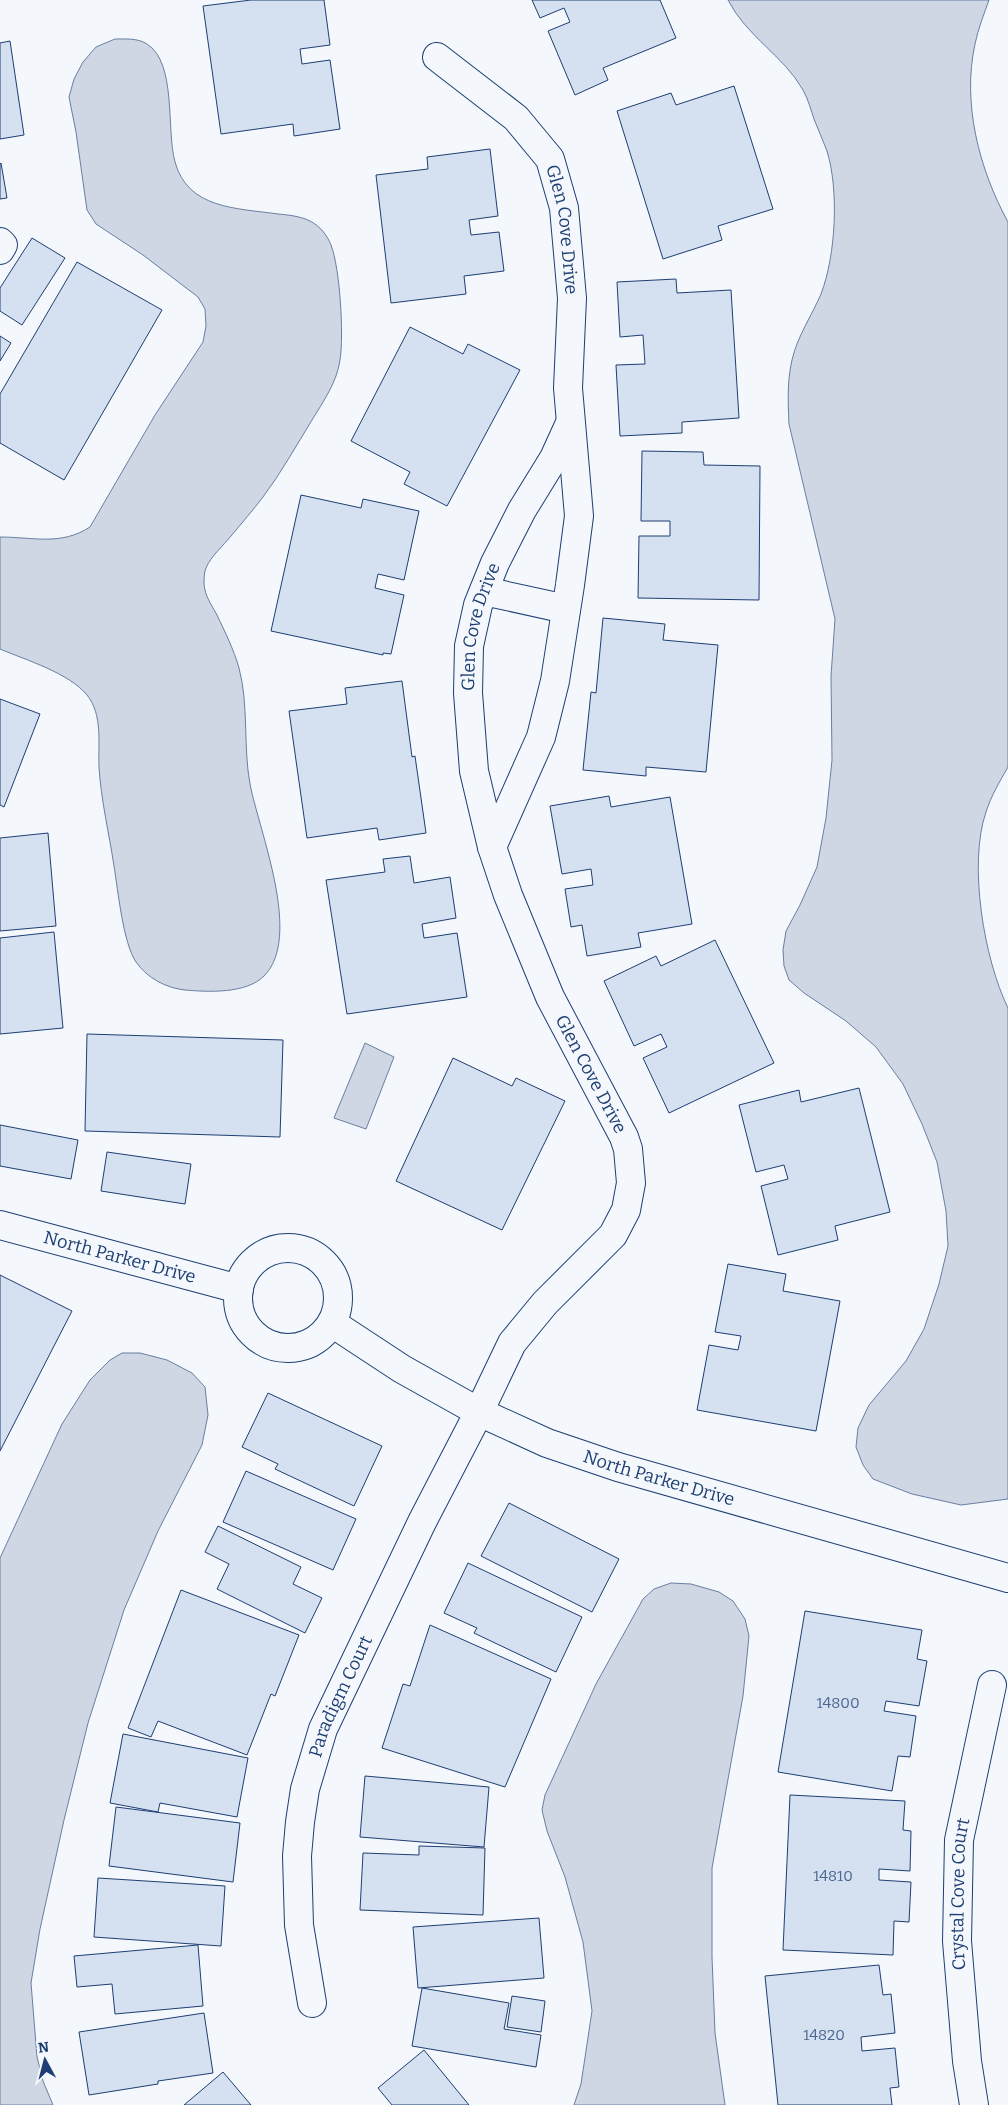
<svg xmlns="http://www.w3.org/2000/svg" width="1008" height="2105" viewBox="0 0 1008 2105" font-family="Bitter,serif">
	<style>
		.water { fill: #cfd7e4; stroke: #687fa3 }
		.building { fill: #d5e0f0; stroke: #1d3f73 }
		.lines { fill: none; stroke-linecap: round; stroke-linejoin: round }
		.street-casing { stroke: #1d3f73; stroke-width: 30 }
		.street { stroke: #f4f7fb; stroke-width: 28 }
		.labels { text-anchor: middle; stroke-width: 4; stroke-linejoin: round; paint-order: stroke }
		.number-label { font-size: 15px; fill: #4b6792 }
		.street-label { font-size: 18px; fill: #1d3f73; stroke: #f4f7fb }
	</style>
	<rect width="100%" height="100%" fill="#f4f7fb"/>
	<path class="water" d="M728,0h261c-5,14 -11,29 -14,44 -13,59 4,125 33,178v545c-8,14 -17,29 -22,45 -18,52 -2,147 22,196v491l-47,6 -49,-11 -39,-15 -10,-14 -7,-18 2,-19 11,-23 37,-44 18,-32 15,-45 9,-38 -2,-35 -9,-49 -15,-38 -19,-40 -27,-37 -30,-26 -42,-28 -15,-13 -5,-14 -1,-16 3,-19 14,-26 17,-38 9,-49 6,-58 -1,-84 4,-57 -46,-195c-1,-22 -2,-42 3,-64 5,-23 20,-45 29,-66 15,-39 18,-104 6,-143 -4,-11 -9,-21 -13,-32 -3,-9 -6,-20 -11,-29 -19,-34 -57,-54 -75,-90z
		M115,39c11,0 23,-1 32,5 30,19 19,86 28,118 13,47 61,46 103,52 10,1 22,2 32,7 10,5 17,14 21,24 9,23 13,91 9,115 -3,22 -17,42 -28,60 -16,26 -31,53 -49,77 -10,13 -21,26 -32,39 -8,10 -20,20 -25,32 -2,5 -2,11 -2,16 1,12 7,20 13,31 8,17 17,35 22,53 10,38 4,78 11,116 9,47 53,153 14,192 -18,18 -56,16 -79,14 -19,-2 -38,-12 -49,-28 -13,-19 -18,-72 -22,-96 -5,-33 -13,-66 -15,-99 -1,-24 4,-52 -12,-72 -18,-22 -61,-35 -87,-46v-112c33,0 61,9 90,-10l65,-112 48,-73 3,-16 -1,-17 -7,-12 -55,-42 -47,-31 -9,-14 -11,-78 -7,-35 5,-18 9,-17 13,-15z
		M365,1043l29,14 -28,72 -32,-11z
		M122,1353h18l27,7 25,13 13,14 3,28 -6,30 -44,86 -34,79 -36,113 -24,97 -24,109 -9,54 6,74 6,24 10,24h-53v-547l62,-134 28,-44 20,-20z
		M671,1583l20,1 28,8 14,9 12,18 4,17 -6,60 -31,172v89l3,76 10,72h-151l7,-21 11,-73 -9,-69 -18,-65 -18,-46 -5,-21 3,-15 51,-111 47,-85 11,-10z"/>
	<path class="building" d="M251,0h73l6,45 -30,4 2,15 28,-4 10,69 -46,7 -1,-12 -72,10 -18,-128z
		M532,0h128l16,38 -73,30 5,12 -33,15 -27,-64 22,-9 -6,-14 -24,10z
		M10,41l14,94 -24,4v-96z
		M734,86l39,123 -55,17 4,14 -59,19 -46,-148 54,-18 5,12z
		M490,149l8,67 -29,4 2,15 28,-3 5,39 -40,5 2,18 -75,9 -15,-128 52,-6 -1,-12z
		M1,163l6,35 -7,1v-35z
		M32,238l33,20 -43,67 -22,-14v-23z
		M77,262l85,48 -98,170 -64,-37v-49z
		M676,279l1,14 54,-3 8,128 -57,4v11l-62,3 -4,-71 29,-1 -2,-29 -23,2 -3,-55z
		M410,327l53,27 5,-10 52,26 -73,136 -43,-22 6,-12 -59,-31z
		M0,336l11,7 -11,18z
		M642,451l61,1 1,13 56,1 -1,134 -121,-2 1,-62h31v-15h-29z
		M301,495l60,13 2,-9 56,12 -15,69 -26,-6 -3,14 29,7 -13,59 -8,-1v2l-112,-24z
		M603,618l62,6 -2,16 55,5 -12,127 -60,-5v9l-63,-6 8,-78 5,1z
		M402,681l10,76 3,-1 11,77 -47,7 -2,-12 -70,10 -18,-127 58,-7 -2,-16z
		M0,699l40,15 -36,93 -4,-2z
		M609,796l2,11 59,-10 22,127 -54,9 3,14 -54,9 -5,-31 -11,2 -6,-38 28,-4 -2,-16 -29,5 -12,-68z
		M48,833l8,93 -56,5v-93z
		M410,856l4,27 36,-6 6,41 -34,6 2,14 33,-5 10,64 -120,17 -21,-134 59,-8 -2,-13z
		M54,932l9,96 -63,6v-96z
		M715,940l59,123 -105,50 -26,-55 24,-11 -6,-13 -27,12 -30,-65 52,-25 5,10z
		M87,1034l196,6 -3,97 -195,-6z
		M453,1058l59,28 4,-8 49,23 -63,129 -106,-49z
		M859,1088l31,124 -55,14 3,14 -60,15 -17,-69 27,-7 -4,-14 -28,7 -17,-67 60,-15 2,12z
		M0,1125l78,15 -7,39 -71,-13z
		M107,1152l84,12 -6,40 -84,-13z
		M728,1264l58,10 -3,17 57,10 -24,130 -119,-21 12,-65 29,5 3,-14 -26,-4z
		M0,1275l72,36 -72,140z
		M268,1393l114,53 -28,60 -79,-37 3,-5 -36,-17z
		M246,1471l110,48 -23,51 -110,-48z
		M509,1503l110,56 -27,53 -111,-56z
		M218,1526l83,41 -8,17 29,14 -17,35 -88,-44 12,-25 -24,-12z
		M468,1563l114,54 -26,55 -82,-39 3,-5 -33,-15z
		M181,1590l118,45 -24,61 -4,-2 -24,61 -89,-34 -7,16 -23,-9z
		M805,1611l117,19 -5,29 10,2 -8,45 -33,-5 -2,10 32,5 -6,41 -12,-1 -6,35 -114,-19z
		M430,1625l121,54 -46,108 -123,-39 21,-64 7,2z
		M123,1734l125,24 -11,59 -77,-14 -2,9 -48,-9z
		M365,1776l124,11 -5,60 -124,-10z
		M790,1795l115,6 -2,29 8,1 -1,40 -31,-2v11l32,2 -2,40 -15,-1 -1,34 -110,-5z
		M116,1807l124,16 -7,59 -124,-16z
		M419,1846l66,2 -2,67 -123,-5 3,-57 56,2z
		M98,1878l127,8 -4,60 -127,-9z
		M539,1918l5,60 -126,10 -5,-61z
		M198,1945l5,61 -88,8 -3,-30 -35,3 -3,-31z
		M879,1965l4,30 8,-1 4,39 -34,4 1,14 33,-3 4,39 -9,1 2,17h-114l-13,-129z
		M422,1988l87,15 -5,26 37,6 -5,32 -124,-21z
		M512,1996l33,5 -4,31 -34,-5z
		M204,2013l9,60 -55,8v3l-69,11 -10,-63z
		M424,2050l45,55h-77l-14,-17z
		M223,2072l28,33h-67z"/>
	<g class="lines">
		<defs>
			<g id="street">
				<path id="s1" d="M437,57l79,61 34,41 14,49 8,90 -4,90 11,128 -9,69 -15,96 -14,56 -49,110"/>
				<path d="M0,242l3,3 -3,5"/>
				<path d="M484,591l82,18"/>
				<path id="s2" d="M0,1225l239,64"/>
				<circle cx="288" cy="1298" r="50"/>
				<path id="s3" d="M332,1323l70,46 77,43 68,31 71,24 390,111"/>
				<path id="s4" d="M312,2003l-13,-78 -2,-69 3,-34 5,-33 18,-60 99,-207 57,-110 33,-69 33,-40 68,-68 13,-25 5,-27 -3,-34 -4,-12 -74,-140 -42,-102 -16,-48 -18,-76 -6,-78 1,-47 9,-41 17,-42 27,-53 32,-52 16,-35"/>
				<path id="s5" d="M974,2105l-7,-44 -10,-120 2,-101 33,-155"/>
			</g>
		</defs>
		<use href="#street" class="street-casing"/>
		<use href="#street" class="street"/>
	</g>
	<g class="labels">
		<g class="number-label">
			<text x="838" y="1708">14800</text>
			<text x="833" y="1881">14810</text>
			<text x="824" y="2040">14820</text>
		</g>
		<g class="street-label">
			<text dy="6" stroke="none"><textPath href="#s1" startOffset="225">Glen Cove Drive</textPath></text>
			<text dy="6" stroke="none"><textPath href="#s4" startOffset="1502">Glen Cove Drive</textPath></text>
			<text transform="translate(591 1074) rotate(62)" y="6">Glen Cove Drive</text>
			<text dy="6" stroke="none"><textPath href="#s2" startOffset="124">North Parker Drive</textPath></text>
			<text dy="6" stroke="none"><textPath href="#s3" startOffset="364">North Parker Drive</textPath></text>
			<text dy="6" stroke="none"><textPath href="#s4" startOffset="315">Paradigm Court</textPath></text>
			<text dy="6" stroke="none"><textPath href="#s5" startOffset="212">Crystal Cove Court</textPath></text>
		</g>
	</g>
	<g transform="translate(45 2060) rotate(353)" stroke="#f4f7fb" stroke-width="4" paint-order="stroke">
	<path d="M0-4L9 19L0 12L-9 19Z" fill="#1d3f73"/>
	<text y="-8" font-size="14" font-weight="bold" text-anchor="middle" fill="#1d3f73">N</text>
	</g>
</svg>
